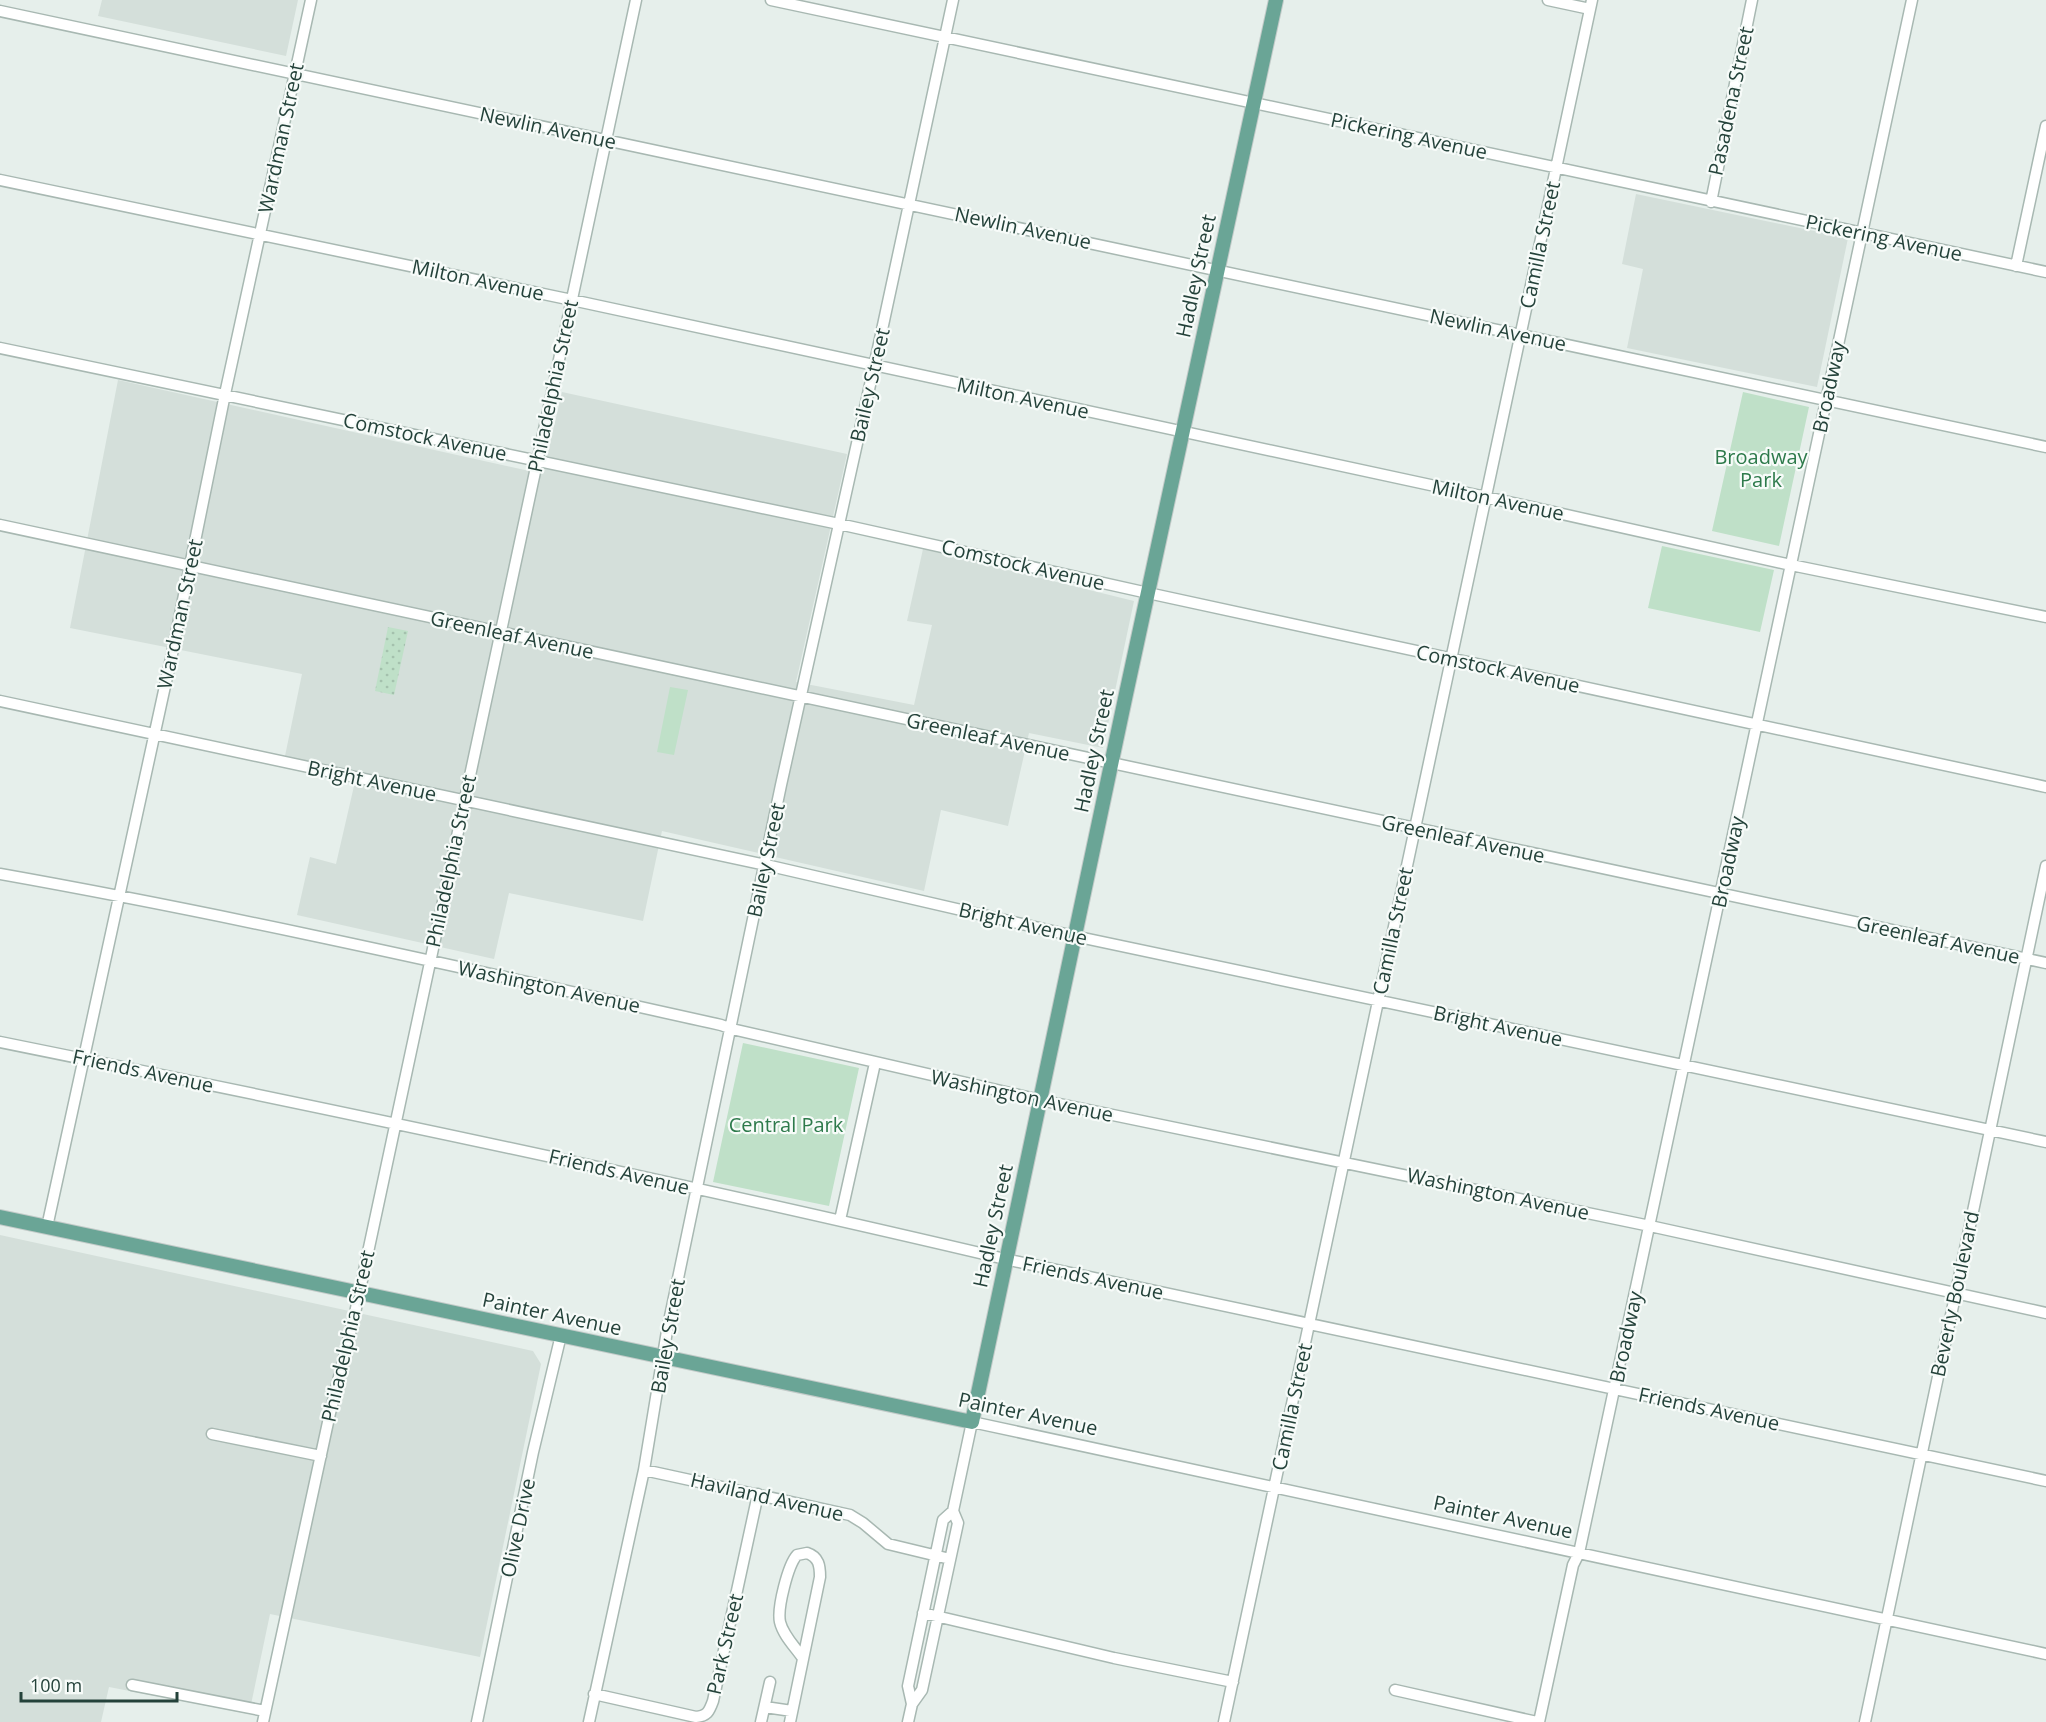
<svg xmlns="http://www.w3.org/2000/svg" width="2046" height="1722" viewBox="0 0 2046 1722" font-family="'Open Sans',sans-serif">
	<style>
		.built { fill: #d4dfda }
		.grass { fill: url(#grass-dots) }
		.park { fill: #bfe0c8 }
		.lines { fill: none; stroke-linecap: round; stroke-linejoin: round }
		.minor-casing { stroke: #a8b8b2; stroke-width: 13 }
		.major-casing { stroke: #c2cac8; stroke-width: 16 }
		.minor { stroke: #fff; stroke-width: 10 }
		.major { stroke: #6aa596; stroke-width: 14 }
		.labels { text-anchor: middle; stroke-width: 4.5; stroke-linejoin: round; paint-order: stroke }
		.street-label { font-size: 20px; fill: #24423a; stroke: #f7fbf9 }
		.park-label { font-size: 20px; fill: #2d7a4b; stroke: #f7fbf9 }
	</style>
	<defs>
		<pattern id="grass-dots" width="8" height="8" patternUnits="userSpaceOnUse" patternTransform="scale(1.5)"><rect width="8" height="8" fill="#bfe0c8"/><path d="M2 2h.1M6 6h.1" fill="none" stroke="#a4c1ad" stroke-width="1.8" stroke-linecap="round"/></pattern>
	</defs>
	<rect width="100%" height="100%" fill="#e6efeb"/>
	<path class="built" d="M102,0h196l-12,56 -188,-40z
		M1636,194l212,44 -31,149 -190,-39 16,-79 -21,-5z
		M118,380l425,94 19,-82 285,62 -51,228 118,23 18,-80 -25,-4 16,-72 211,52 -31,147 -74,-15 -21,93 -67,-16 -17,81 -262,-60 -19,90 -134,-28 -15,66 -197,-44 13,-58 26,7 21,-91 -72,-17 17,-82 -232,-46z
		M0,1235l533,116 8,13 -61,293 -210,-43 -21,100 -140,-27 -8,35h-101z"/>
	<path class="grass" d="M388,627l20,4 -14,64 -19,-4z"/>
	<path class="park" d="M1743,392l66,15 -30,139 -67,-15z
		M1662,546l112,24 -14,62 -112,-24z
		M670,687l18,3 -14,65 -17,-3z
		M743,1043l116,25 -30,138 -116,-24z"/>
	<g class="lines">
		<defs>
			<path id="minor" d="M771,0l1275,272
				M1548,0l42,9
				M0,11l2046,436
				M0,180l572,120 914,197 305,68 255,52
				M1711,202l41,-202
				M2016,266l30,-140
				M0,348l839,176 309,69 898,194
				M0,525l2046,438
				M0,701l766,164 308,71 972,206
				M0,874c242,43 481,98 721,151l11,4 308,71 610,126 396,87
				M0,1042c336,68 671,138 1005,217l1041,222
				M840,1220l35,-157
				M47,1227l125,-573 53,-260 86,-394
				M212,1434l109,22
				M644,1470l206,45 13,8 25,21 62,15
				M923,1613l191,45 119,24
				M132,1685l133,26
				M1395,1690l142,32
				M594,1694l102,23c11,-1 13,-5 17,-16l45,-207
				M912,1704l-4,-18 35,-166 10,-9
				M765,1707l27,4
				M263,1722l67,-309 25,-100 281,-1313
				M477,1722l56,-270 28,-117
				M589,1722l55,-252 23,-139 114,-546 93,-418 79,-367
				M761,1722l9,-40
				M790,1722l30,-145c0,-11 -1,-20 -13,-24l-10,2c-9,10 -20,53 -17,67 3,13 15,25 22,35
				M908,1722l4,-18 10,-14 36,-167 -5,-12 19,-89 1074,232
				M1224,1722l368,-1722
				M1539,1722l34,-157 6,-12 333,-1553
				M1865,1722l181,-856"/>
			<path id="major" d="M0,1217l972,205 154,-728 150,-694"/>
		</defs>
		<use href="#minor" class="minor-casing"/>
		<use href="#major" class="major-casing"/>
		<use href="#minor" class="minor"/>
		<use href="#major" class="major"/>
	</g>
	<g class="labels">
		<g class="street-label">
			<text transform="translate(1731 101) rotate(-78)" y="7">Pasadena Street</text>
			<text transform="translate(548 128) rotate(12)" y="7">Newlin Avenue</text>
			<text transform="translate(1409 136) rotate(12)" y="7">Pickering Avenue</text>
			<text transform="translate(281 138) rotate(-78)" y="7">Wardman Street</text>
			<text transform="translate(1023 228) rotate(12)" y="7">Newlin Avenue</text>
			<text transform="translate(1884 238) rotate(12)" y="7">Pickering Avenue</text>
			<text transform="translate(1540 245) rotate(-78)" y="7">Camilla Street</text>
			<text transform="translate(1196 276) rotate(-78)" y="7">Hadley Street</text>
			<text transform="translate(478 280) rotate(12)" y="7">Milton Avenue</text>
			<text transform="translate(1498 330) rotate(12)" y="7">Newlin Avenue</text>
			<text transform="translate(870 385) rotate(-77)" y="7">Bailey Street</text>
			<text transform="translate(553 386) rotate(-78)" y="7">Philadelphia Street</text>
			<text transform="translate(1829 387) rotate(-78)" y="7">Broadway</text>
			<text transform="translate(1023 398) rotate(12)" y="7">Milton Avenue</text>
			<text transform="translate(425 437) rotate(12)" y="7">Comstock Avenue</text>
			<text transform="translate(1498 500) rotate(12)" y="7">Milton Avenue</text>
			<text transform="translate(1023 565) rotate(13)" y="7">Comstock Avenue</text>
			<text transform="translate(180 614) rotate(-78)" y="7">Wardman Street</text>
			<text transform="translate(512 635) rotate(12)" y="7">Greenleaf Avenue</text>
			<text transform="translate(1498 669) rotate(12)" y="7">Comstock Avenue</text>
			<text transform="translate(988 737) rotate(12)" y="7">Greenleaf Avenue</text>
			<text transform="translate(1094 751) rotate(-78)" y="7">Hadley Street</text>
			<text transform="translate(372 781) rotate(12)" y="7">Bright Avenue</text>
			<text transform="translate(1463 839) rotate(12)" y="7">Greenleaf Avenue</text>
			<text transform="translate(766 860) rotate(-78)" y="7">Bailey Street</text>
			<text transform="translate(451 861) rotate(-78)" y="7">Philadelphia Street</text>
			<text transform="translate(1728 862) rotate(-78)" y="7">Broadway</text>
			<text transform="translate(1023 924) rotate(13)" y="7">Bright Avenue</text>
			<text transform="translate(1393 931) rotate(-78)" y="7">Camilla Street</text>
			<text transform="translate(1938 940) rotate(12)" y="7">Greenleaf Avenue</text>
			<text transform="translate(549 987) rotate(12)" y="7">Washington Avenue</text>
			<text transform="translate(1498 1026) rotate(12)" y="7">Bright Avenue</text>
			<text transform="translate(143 1071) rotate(12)" y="7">Friends Avenue</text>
			<text transform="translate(1022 1096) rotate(12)" y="7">Washington Avenue</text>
			<text transform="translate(619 1172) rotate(13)" y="7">Friends Avenue</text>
			<text transform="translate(1498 1194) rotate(12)" y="7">Washington Avenue</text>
			<text transform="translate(993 1226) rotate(-78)" y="7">Hadley Street</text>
			<text transform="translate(1093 1278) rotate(12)" y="7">Friends Avenue</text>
			<text transform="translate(1955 1294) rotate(-78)" y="7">Beverly Boulevard</text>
			<text transform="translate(552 1314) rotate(12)" y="7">Painter Avenue</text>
			<text transform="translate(348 1336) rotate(-77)" y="7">Philadelphia Street</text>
			<text transform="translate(668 1336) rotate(-80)" y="7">Bailey Street</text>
			<text transform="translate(1626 1337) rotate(-78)" y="7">Broadway</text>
			<text transform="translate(1292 1407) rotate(-78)" y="7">Camilla Street</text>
			<text transform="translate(1709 1409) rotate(12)" y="7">Friends Avenue</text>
			<text transform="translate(1028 1414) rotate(12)" y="7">Painter Avenue</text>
			<text transform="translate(767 1497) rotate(13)" y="7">Haviland Avenue</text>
			<text transform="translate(1503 1517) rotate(12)" y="7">Painter Avenue</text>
			<text transform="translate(518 1528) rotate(-78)" y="7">Olive Drive</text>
			<text transform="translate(725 1644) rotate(-77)" y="7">Park Street</text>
		</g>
		<g class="park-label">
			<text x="1761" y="464">Broadway<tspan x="1761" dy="23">Park</tspan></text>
			<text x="786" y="1132">Central Park</text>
		</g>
	</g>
	<path d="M21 1692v9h156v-9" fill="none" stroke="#24423a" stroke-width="3"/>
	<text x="30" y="1692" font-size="18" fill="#24423a" stroke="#f7fbf9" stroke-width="4.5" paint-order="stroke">100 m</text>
</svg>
